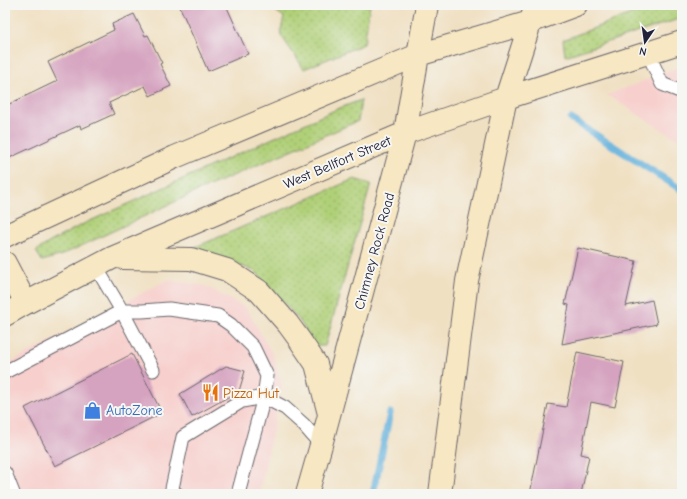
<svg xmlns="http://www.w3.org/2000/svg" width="687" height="499" viewBox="0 0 687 499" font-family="'Comic Neue',sans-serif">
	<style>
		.built { fill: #f7d0cd }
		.grass { fill: url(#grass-dots); stroke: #69795a }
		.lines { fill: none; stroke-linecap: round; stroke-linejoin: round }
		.stream { stroke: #60b0db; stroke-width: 7 }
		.building { fill: #d5a2bf }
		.lane-casing { stroke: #6a646a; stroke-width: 15 }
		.secondary-casing { stroke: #6a646a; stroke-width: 24 }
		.lane { stroke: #fff; stroke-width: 13 }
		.secondary { stroke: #f7e8c3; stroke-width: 22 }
		.labels { text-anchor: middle; stroke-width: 4; stroke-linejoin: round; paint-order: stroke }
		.street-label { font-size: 14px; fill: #22223b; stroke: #f6f6f2 }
		.food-label { font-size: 14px; fill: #c56008; stroke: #f6f6f2; text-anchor: start }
		.shop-label { font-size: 14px; fill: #366cbe; stroke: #f6f6f2; text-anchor: start }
	</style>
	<defs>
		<pattern id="grass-dots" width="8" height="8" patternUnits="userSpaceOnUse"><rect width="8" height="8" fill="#b0d078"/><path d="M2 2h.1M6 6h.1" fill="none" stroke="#97b269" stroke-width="1.8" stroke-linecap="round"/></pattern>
	</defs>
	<rect width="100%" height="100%" fill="#f6f6f2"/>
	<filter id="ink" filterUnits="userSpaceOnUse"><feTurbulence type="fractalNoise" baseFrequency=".025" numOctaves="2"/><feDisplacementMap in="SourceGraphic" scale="8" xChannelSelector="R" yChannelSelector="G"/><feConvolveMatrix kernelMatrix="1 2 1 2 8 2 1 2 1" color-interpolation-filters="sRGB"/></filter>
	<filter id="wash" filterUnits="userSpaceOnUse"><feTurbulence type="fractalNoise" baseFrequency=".012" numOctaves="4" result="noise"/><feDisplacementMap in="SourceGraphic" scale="16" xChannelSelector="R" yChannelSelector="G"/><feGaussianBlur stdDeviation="0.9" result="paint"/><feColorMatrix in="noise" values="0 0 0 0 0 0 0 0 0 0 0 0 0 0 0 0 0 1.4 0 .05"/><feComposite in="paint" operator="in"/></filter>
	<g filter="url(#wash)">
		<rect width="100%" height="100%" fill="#f0e0c2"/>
		<path class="built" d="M682,66v76l-75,-47z
			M167,280l38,6 41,22 27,47 9,31 -23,108h-254v-129z"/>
		<path class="grass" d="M267,5h103l-6,39 -60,25 -24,-35 4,-17z
			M654,5h28v13l-117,38 -2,-16z
			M361,100l-3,21 -160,70 -136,64 -20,6 -6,-10 14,-9 31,-17 256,-116z
			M354,179l17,5 -46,162h-11l-14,-25 -45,-50 -64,-22z"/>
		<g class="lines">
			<path class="stream" d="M571,119l111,71
				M373,494l17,-81"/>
		</g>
		<g id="blocks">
			<path class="building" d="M179,5h47l22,49 -40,17z
				M134,14l11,22 3,-1 14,28 -2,1 11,22 -21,10 -5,-10 -36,17 5,11 -33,15 -1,-4 -75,35v-54l52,-25 -9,-19 66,-32 -2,-6z
				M578,248l58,13 -10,45 26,-6 5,24 -95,20 7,-39 -4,-1z
				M577,352l47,10 -9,45 -24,-5 -10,52 8,2 -8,38h-51l18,-90 18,3z
				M132,354l30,59 -107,53 -30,-58z
				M226,366l19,5 -6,20 -47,26 -12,-23z"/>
		</g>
	</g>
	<g filter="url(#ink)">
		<use href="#blocks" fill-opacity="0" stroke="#6a646a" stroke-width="1"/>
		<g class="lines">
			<defs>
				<path id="lane" d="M648,53l14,31 20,8
					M96,267l26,44 31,59
					M5,372l117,-61h20l27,-2 49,7 13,9 22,22 14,29 -3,21 -26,97
					M5,473l8,20 -1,1
					M177,494l-6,-1 12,-56 59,-36 22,-4 21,11 18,16 18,21"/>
				<path id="secondary" d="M5,236l170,-79 243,-102 112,-33 46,-17
					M122,258l69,1 36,11 32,21 29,33 11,15 17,25 13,50
					M5,263l21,40
					M5,315l21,-12 88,-46 291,-124 101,-35 176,-56
					M307,494l14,-49 84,-312 13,-78 9,-50
					M440,494l27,-213 39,-183 28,-87"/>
			</defs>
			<use href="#lane" class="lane-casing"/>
			<use href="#secondary" class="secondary-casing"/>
			<use href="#lane" class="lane"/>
			<use href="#secondary" class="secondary"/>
		</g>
	</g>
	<defs>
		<symbol id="restaurant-bare" viewBox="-9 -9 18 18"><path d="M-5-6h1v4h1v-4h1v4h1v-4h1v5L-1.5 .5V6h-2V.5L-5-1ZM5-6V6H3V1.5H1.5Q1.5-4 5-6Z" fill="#e8710a" stroke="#f6f6f2" stroke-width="2.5" paint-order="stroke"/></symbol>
		<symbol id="shop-bare" viewBox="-9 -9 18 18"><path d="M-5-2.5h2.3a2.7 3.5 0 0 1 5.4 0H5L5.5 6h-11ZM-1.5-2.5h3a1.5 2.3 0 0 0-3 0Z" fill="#3f7fe0" stroke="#f6f6f2" stroke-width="2.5" paint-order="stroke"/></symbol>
	</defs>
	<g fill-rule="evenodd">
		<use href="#restaurant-bare" x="198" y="380" width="25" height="25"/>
		<use href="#shop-bare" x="80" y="398" width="25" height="25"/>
	</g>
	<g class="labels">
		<g class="street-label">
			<text transform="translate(337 162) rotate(-23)" y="5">West Bellfort Street</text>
			<text transform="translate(374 251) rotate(-75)" y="5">Chimney Rock Road</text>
		</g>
		<g class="food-label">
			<text x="223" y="398">Pizza Hut</text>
		</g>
		<g class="shop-label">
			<text x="106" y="415">AutoZone</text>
		</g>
	</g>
	<rect width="687" height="499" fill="none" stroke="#f6f6f2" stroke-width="20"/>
	<g transform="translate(645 42) rotate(193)" stroke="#f6f6f2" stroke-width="3" paint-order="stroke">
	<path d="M0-3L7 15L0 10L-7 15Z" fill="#22223b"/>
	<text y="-6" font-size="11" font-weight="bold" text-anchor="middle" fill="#22223b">N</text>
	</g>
</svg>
